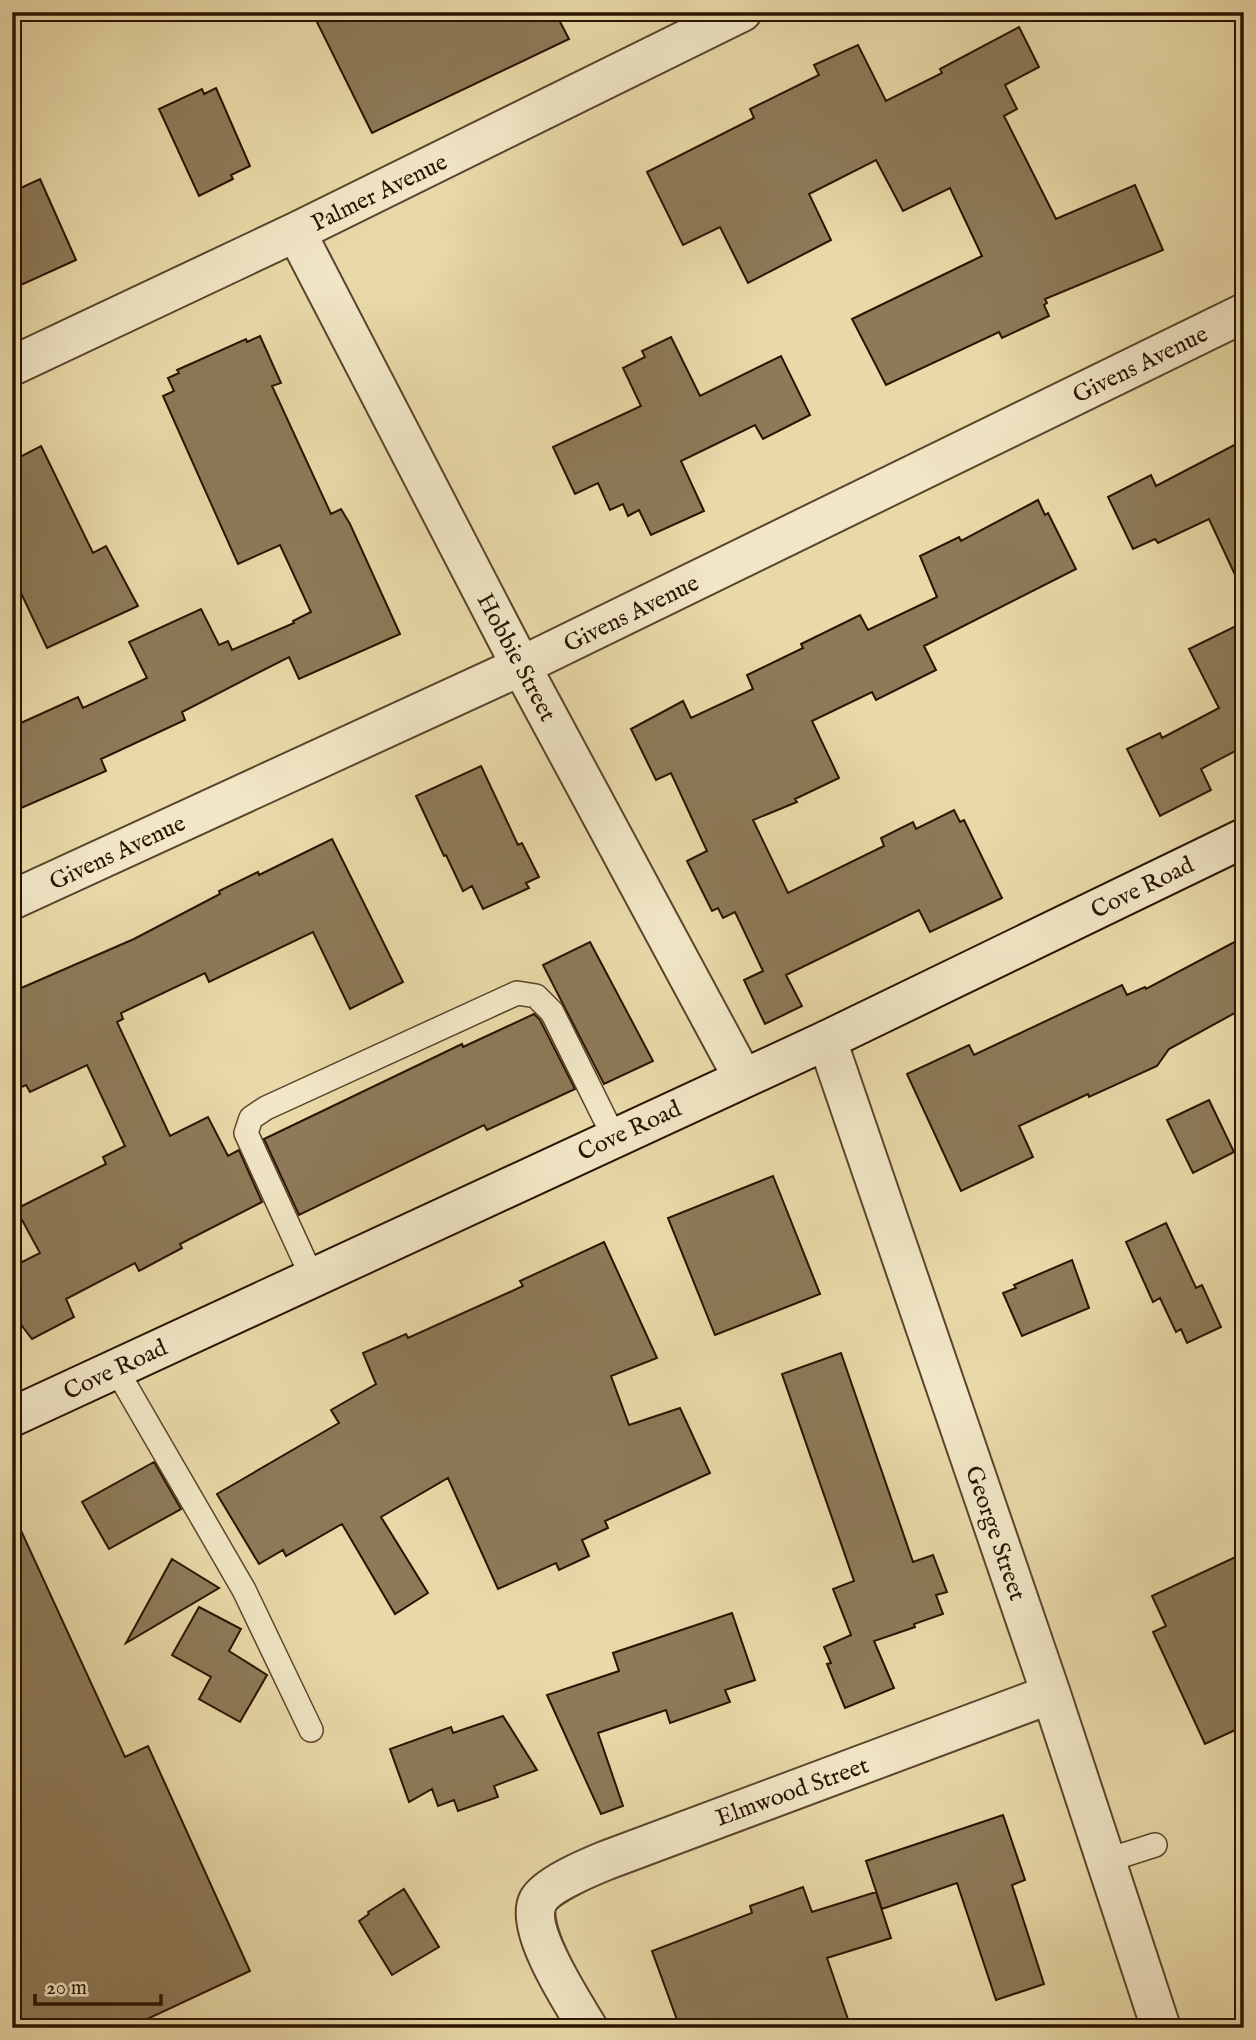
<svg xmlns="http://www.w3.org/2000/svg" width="1256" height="2040" viewBox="0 0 1256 2040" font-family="'IM FELL English',serif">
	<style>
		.building { fill: #8d7a58; stroke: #2a1301; stroke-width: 2 }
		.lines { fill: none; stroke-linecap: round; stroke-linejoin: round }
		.lane-casing { stroke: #5a442b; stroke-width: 26 }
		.street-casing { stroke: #5a442b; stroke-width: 42 }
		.secondary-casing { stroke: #2a1301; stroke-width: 42 }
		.lane { stroke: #f1e6c6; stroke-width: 23 }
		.street { stroke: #f1e6c6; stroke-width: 38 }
		.secondary { stroke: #f1e6c6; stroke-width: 38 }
		.labels { text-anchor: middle; stroke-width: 5; stroke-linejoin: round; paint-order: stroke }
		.street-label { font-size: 24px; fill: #2a1301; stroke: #f1e6c6 }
	</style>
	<rect width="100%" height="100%" fill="#e9d9a8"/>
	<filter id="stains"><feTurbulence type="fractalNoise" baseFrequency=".00286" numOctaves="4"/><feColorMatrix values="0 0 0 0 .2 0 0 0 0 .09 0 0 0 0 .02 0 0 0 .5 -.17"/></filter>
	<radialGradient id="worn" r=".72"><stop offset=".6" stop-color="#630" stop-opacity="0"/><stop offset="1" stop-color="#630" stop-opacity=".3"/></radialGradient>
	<path class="building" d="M312,12h243l14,27 -197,94z
		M1019,27l20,40 -34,18 12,24 -13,7 52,103 79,-34 28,65 -118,49 2,4 -3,2 5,11 -47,22 -3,-6 -113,53 -34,-66 130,-63 -32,-68 -47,23 -27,-51 -67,34 22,46 -83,43 -28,-56 -37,18 -36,-73 107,-54 -4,-9 69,-34 -5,-10 44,-20 28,56 56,-28 -2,-4z
		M216,88l34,78 -19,9 2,4 -34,17 -40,-87 43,-20 2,5z
		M40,179l36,81 -64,29v-97z
		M260,336l21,47 -9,3 59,128 10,-5 9,15 50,110 -101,45 -10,-22 -107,55 3,8 -84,39 5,12 -94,41v-85l66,-30 5,11 64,-30 -18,-36 72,-33 18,36 9,-4 4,9 62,-27 -1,-2 18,-9 -31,-67 -42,19 -75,-168 11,-5 -6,-13 11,-5 -2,-3 69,-31 1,3z
		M671,337l29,59 81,-40 29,59 -47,24 -8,-14 -74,36 23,50 -53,24 -12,-25 -11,6 -5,-12 -13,6 -12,-27 -23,11 -22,-47 88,-41 -18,-38 22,-11 -3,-6z
		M1244,440v154l-35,-75 -51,24 -3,-4 -22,10 -25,-52 43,-22 5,11z
		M41,446l52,107 13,-7 32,60 -91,42 -35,-74v-113z
		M1038,500l7,15 3,-2 28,56 -152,77 12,24 -60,30 -4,-8 -60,29 27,57 -44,21 2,3 -44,18 35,73 96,-47 -3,-8 32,-16 3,7 38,-19 6,12 4,-2 38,78 -72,34 -11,-22 -133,65 16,31 -37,18 -21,-44 19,-9 -28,-59 -12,6 -5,-10 -6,3 -25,-50 20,-10 -36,-78 -15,7 -25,-51 52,-28 8,17 62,-29 -6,-14 56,-27 -2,-4 59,-29 8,15 69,-33 -17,-41 39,-19 2,4z
		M1244,622v136l-5,-9 -38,20 10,21 -51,26 -33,-67 33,-16 2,5 57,-30 -30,-59z
		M481,766l37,79 4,-2 17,34 -13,6 3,5 -46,21 -11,-23 -9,5 -17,-36 -2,1 -28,-60z
		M332,839l71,143 -53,27 -37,-77 -104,50 -4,-9 -84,40 2,6 -6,3 53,114 38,-19 20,39 11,-6 23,52 -82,42 2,4 -43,23 -4,-8 -69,36 8,18 -42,22 -10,-13 -10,-17v-42l28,-14 -24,-44 90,-45 -3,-7 22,-11 -38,-81 -57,27 -4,-7 -14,6v-99l122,-53 86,-45 -1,-3 39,-19 1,3z
		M1244,937v71l-75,41 -12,17 -68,31 -1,-3 -69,32 14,31 -72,34 -54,-117 62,-29 5,10 148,-70 5,10 18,-8 1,2z
		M590,942l63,119 -49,23 -61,-119z
		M534,1014l6,6 35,69 -88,41 -3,-5 -185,90 -35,-76 198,-95 1,3z
		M1209,1100l25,52 -41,21 -26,-53z
		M773,1176l47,118 -105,41 -47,-117z
		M1166,1223l30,65 6,-3 19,42 -34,16 -6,-14 -5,3 -16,-34 -7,4 -27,-60z
		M604,1242l53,116 -46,18 18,49 51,-17 30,65 -105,48 3,7 -26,12 7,16 -30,14 -3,-7 -58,26 -50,-111 -67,39 47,76 -33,21 -53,-90 -56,32 -3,-6 -24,14 -42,-70 122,-71 -8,-13 45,-26 -13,-31 43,-19 2,4 115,-52 -3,-5z
		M1072,1260l17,48 -67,28 -19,-43 13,-5 -2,-3z
		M841,1353l72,209 20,-7 14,37 -11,3 7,19 -29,10 1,3 -41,14 20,47 -49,20 -18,-44 4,-1 -7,-16 27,-12 -18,-46 21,-8 -72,-207z
		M154,1462l27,47 -72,40 -27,-47z
		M12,1511l113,246 23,-11 102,225 -122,57h-116z
		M1244,1553v173l-39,18 -52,-112 13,-6 -14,-30z
		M172,1559l47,29 -93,55z
		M199,1607l42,22 -12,22 38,24 -27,47 -41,-23 12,-22 -39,-22z
		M732,1613l23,67 -30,10 5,12 -60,21 -4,-13 -68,23 25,73 -22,8 -54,-119 72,-24 -6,-18z
		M503,1716l34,54 -43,16 4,11 -40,14 -4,-11 -16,6 -6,-17 -23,13 -19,-53 61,-22 2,6z
		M1003,1815l22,65 -13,5 32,99 -48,16 -39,-117 -75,26 -16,-48z
		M803,1887l9,25 64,-20 15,46 -64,20 24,70h-171l-28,-77 100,-38 -2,-7z
		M404,1889l35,58 -47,28 -33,-54 10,-7 -1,-2z"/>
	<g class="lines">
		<defs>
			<path id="lane" d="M312,1277l-66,-144 5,-15 15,-10 251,-115 19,3 16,16 62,125
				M116,1369l128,221 67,140
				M1105,1861l50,-16"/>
			<path id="street" d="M296,232l225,434 222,412
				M12,366l284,-134 446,-220
				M12,900l509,-234 723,-353
				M827,1040l224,654 110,334
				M588,2028c-15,-25 -64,-99 -50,-127 8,-16 52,-34 69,-41l444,-166"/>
			<path id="secondary" d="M12,1417l815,-377 417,-202"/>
		</defs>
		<use href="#lane" class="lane-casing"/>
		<use href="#street" class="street-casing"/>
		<use href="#secondary" class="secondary-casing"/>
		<use href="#lane" class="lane"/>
		<use href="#street" class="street"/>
		<use href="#secondary" class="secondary"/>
	</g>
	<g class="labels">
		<g class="street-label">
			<text transform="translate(379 192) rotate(-26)" y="8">Palmer Avenue</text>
			<text transform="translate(1140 364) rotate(-26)" y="8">Givens Avenue</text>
			<text transform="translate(631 613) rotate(-26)" y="8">Givens Avenue</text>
			<text transform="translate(517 657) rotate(62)" y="8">Hobbie Street</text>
			<text transform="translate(117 852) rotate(-25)" y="8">Givens Avenue</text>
			<text transform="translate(1142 887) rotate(-26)" y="8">Cove Road</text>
			<text transform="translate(629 1130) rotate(-25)" y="8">Cove Road</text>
			<text transform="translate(115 1369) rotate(-25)" y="8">Cove Road</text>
			<text transform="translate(996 1533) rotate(71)" y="8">George Street</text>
			<text transform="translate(792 1791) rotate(-20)" y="8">Elmwood Street</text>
		</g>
	</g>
	<rect width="1256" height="2040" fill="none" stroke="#e9d9a8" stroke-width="42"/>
	<rect x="14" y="14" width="1228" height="2012" fill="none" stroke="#2a1301" stroke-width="3.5"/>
	<rect x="21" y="21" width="1214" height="1998" fill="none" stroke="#2a1301" stroke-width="2"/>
	<path d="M35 1994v10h126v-10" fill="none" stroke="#2a1301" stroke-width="3.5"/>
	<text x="46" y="1994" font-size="21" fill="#2a1301" stroke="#f1e6c6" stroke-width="5" paint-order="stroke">20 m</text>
	<rect width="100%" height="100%" filter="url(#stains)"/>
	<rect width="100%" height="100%" fill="url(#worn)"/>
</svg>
